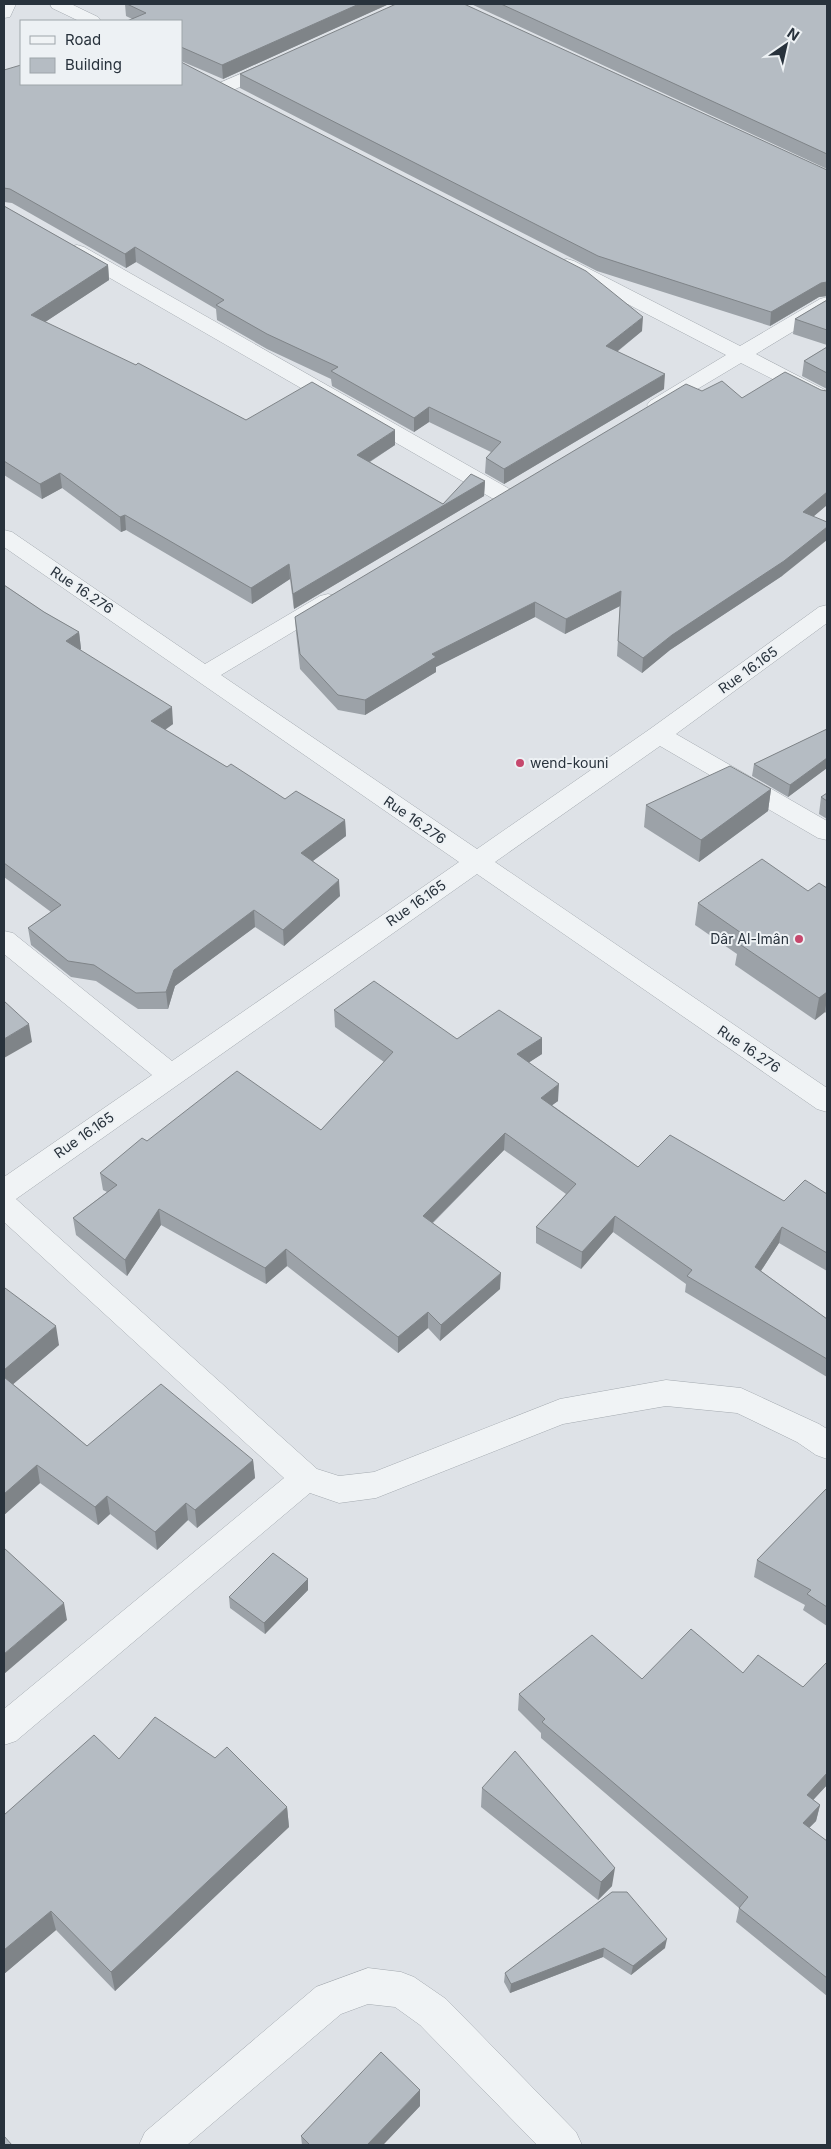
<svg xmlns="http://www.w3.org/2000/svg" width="831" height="2149" viewBox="0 0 831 2149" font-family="Inter,sans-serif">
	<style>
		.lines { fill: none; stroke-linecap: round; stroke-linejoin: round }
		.minor-casing { stroke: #a4aab0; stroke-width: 1 }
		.minor { fill: #f0f3f5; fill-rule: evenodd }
		.wall { fill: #9ca2a8 }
		.shaded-wall { fill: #7f8488 }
		.building { fill: #b5bcc3; stroke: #7f8488 }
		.poi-dot { fill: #c6486d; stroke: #edf1f4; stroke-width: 2 }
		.labels { text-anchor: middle; stroke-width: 4; stroke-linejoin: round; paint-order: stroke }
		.street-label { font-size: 14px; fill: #28323c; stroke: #edf1f4 }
		.poi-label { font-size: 14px; fill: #28323c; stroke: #edf1f4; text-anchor: start }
	</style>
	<rect width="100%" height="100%" fill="#dee2e7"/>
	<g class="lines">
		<defs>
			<path id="minor" d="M4,4h12l-6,13 -6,1z
				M50,4h21l27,13 3,4h-22l-27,-13z
				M273,60l6,1 3,4 -3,4 -50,23 -6,1 -6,-1 -3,-4 3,-4z
				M77,245l7,2 429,244 3,5 -3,5 -8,2 -8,-2 -427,-246 -3,-4 3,-4z
				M567,259l7,2 166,85 80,-47 7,-2v14l-71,43 71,37v14l-7,-2 -79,-40 -77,46 -7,2 -7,-2 -3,-4 3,-4 76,-46 -166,-86 -3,-4 3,-4z
				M4,530l8,2 193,132 115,-68 8,-2 8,2 3,5 -3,5 -115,69 256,174 173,-120 169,-122 8,-2v18l-151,111 151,87v19l-9,-2 -158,-92 -165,116 332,226v24l-10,-3 -340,-235 -461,325 301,270 22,7 35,-4 186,-73 106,-19 75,8 78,36 8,5v30l-11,-4 -19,-13 -60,-29 -71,-7 -103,18 -187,74 -37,5 -29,-10 -294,248 -12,4v-36l280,-231 -280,-256v-45l148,-102 -148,-121v-23l9,2 159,128 287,-199 -455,-315z
				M368,1968l33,4 13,5 32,22 130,133 6,13h-45l-117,-120 -25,-18 -27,-3 -27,10 -154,131h-48l6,-13 171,-145z"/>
		</defs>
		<use href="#minor" class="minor-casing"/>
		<use href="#minor" class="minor"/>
	</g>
	<path class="wall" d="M125,4h264l-166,75 -42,-18v-40l-49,-2 -6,-3z
		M471,4h356v165z
		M4,70l638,261 -25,21 47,37 -160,95 -19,-11 1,-15 5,-6 -62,-30 -15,10 -82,-46 -1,-7 -64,-30 -50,-29 -1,-11 -80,-47 -10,6 -114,-65 -8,-1z
		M240,74l587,96v126l-8,1 -49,29 -173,-55 -357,-183z
		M4,206l104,59 1,15 -64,42 201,98 149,25 -25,17 73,42 42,-23 -1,15 -190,113 -4,-30 -38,25 -126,-74 -5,2 -59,-44 -20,11 -38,-24z
		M827,300v45l-34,-11 2,-15z
		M827,347v42l-25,-13 2,-15z
		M821,390l6,1v114l-13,11 -32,60 -112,74 -28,23 -25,-17 3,-50 -55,28 -30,-17 -99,50v5l-71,43 -27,-5 -38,-41 -4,-37 -1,-15 407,-226 40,7z
		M4,585l40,27 35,20 2,17 -1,1 93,74 -8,6 62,37 58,32 60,21 1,16 -33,25 27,35 -56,50 -29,-19 -80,59 -7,23h-30l-42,-28 -25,-4 -40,-32 -3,-17 23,-16 -47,-35z
		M827,729v39l-39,29 -36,-21 2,-12z
		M771,789l-3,22 -69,51 -55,-35 2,-22z
		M827,793v26l-8,-5 2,-17z
		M827,888v126l-2,-2 -10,8 -80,-55 2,-11 -42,-29 3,-22 110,-12z
		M334,1010l123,29 85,-1v16l-13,8 29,39 -6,4 86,62 146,34 43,-7v77l-48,-28 -18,28 66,48v58l-142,-85 1,-8 -73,-52 -32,37 -45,-26v-16l30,-33 -62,-44 -71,73 67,66 -60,52 -12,-13 -30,25 -111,-87 -21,18 -105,-59 -34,51 -51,-41 -3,-17 34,-26 -4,-2 -3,-17 47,-32 174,-11 63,-68 -49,-35z
		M4,1289l55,56 -46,39 74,62 166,14 2,18 -58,50 -9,-8 -31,30 -47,-36 -12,11 -58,-42 -36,32z
		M827,1488v138l-24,-16 2,-5 -51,-28 3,-17z
		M308,1579v11l-43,44 -35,-26 -1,-11z
		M827,1662v123l-14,15 7,5 -4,16 -7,7 18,13v155l-91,-74 3,-14 -198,-170v-5l-23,-23 1,-16 123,-15 101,-6 60,14z
		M215,1758l72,49 2,20 -174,164 -59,-61 -52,44v-159l115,-56z
		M482,1788l130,98 -14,14 -117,-93z
		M612,1892l53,56 -34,27 -28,-18 -93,36 -6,-11 1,-9z
		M420,2106l-37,39h-81l-1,-9z"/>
	<path class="shaded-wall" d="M359,4h30l-166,75 -1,-14z
		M135,247l1,15 -10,6 -1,-14z
		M108,265l1,15 -76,50 -2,-15z
		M827,282v14l-8,1 -49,29 1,-14 50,-29z
		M643,317l-1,14 -37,30 1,-15z
		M665,374l-1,15 -160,95v-15z
		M429,407v15l-15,10v-14z
		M395,430v15l-37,24 -1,-14z
		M60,473l2,15 -20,11 -2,-15z
		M485,481l-1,15 -190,113 -1,-15z
		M827,492v13l-26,22 2,-15z
		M125,515l1,15 -5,2 -1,-15z
		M827,527v13l-45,36 -112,74 -28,23 1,-15 29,-23z
		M289,564l1,15 -38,25 -1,-16z
		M621,591l-1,15 -55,28 1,-15z
		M535,602v15l-99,50v5l-71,43v-15l67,-46z
		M79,632l2,17 -13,8 -2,-16z
		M172,707l1,17 -20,14 -2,-17z
		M827,758v10l-39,29 2,-12z
		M771,789l-3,22 -69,51 2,-22z
		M345,820l1,16 -44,33 -1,-16z
		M339,880l1,16 -56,50 -1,-16z
		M254,910l1,17 -80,59 -7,23 -2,-17 8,-22z
		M827,992v6l-2,14 -10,8 4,-22z
		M29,1024l3,18 -28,16v-19z
		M542,1038v16l-26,17 1,-17z
		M559,1084l-1,17 -18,13 1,-16z
		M505,1133l-1,17 -81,82v-16z
		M159,1209l2,16 -34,51 -2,-16z
		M615,1216l-2,16 -32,37 1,-17z
		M782,1227l-3,16 -26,40 2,-16z
		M286,1249l1,17 -21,18 -1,-16z
		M501,1273l-1,16 -60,52 1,-16z
		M428,1312v16l-30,25v-16z
		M56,1326l3,19 -55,47v-22z
		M253,1460l2,18 -58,50 -2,-18z
		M37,1465l3,18 -36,32v-21z
		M107,1496l3,18 -12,11 -3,-18z
		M186,1503l2,17 -31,30 -2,-18z
		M308,1579v11l-43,44 -1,-11z
		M64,1603l3,17 -63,54v-20z
		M827,1773v12l-24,26 4,-16z
		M820,1805l-4,16 -17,17 4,-15z
		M287,1807l2,20 -174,164 -4,-19z
		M615,1868l-3,18 -14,14 3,-18z
		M51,1911l5,19 -52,44v-24z
		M667,1939l-2,9 -34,27 2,-9z
		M604,1948l-1,9 -93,36 1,-9z
		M420,2090v16l-37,39h-16z"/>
	<path class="building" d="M127,4h232l-137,61 -41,-18v-26h-54l19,-8z
		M396,4h68l363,166v112l-6,1 -50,29 -173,-56 -358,-182z
		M501,4h326v150z
		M181,62l405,209 57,46 -37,29 59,28 -161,95 -18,-11 15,-16 -72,-35 -15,11 -83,-47 7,-4 -71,-33 -51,-29 8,-5 -89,-53 -10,7 -115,-65 -6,-1v-118l17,-5v19h160z
		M4,206l104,59 -77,50 105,50 2,-2 108,57 66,-38 83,48 -38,25 86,49 28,-30 14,7 -192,113 -4,-30 -38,24 -126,-73 -5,2 -60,-44 -20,11 -36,-23z
		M827,300v30l-32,-11z
		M827,347v26l-23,-12z
		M785,372l36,18 6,1v101l-24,20 24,10v5l-43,34 -112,74 -29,23 -25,-17 3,-50 -55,28 -31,-17 -103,52 4,3 -71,43 -27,-5 -38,-41 -5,-37 391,-233 16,7 20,-10 20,17z
		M4,585l40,27 35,20 -13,9 106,66 -21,14 76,46 4,-3 54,35 11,-8 49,29 -44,33 38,27 -56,50 -29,-20 -80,60 -8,22 -30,1 -42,-28 -26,-4 -40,-33 33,-23 -57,-42z
		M827,729v29l-37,27 -36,-21z
		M730,766l41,23 -70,51 -55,-35z
		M827,793v8l-6,-4z
		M762,859l46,32 11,-8 8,5v104l-8,6 -81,-55 9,-6 -49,-34z
		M374,981l83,58 42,-29 43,28 -25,16 42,30 -18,14 97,69 32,-32 114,66 21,-21 22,14v59l-45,-26 -27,40 72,52v40l-140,-83 5,-6 -77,-54 -33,36 -46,-25 40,-43 -71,-51 -82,83 78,57 -60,52 -13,-13 -30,25 -112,-88 -21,19 -106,-59 -34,51 -52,-42 44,-33 -17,-12 42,-35 5,3 90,-70 84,59 72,-78 -59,-42z
		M4,1001l25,23 -25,15z
		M5,1288l51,38 -52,44v-81z
		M4,1377l83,69 74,-62 92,76 -58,50 -9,-7 -31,29 -48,-36 -12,11 -58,-42 -33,29z
		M827,1488v119l-20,-13 4,-4 -54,-30z
		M4,1548l60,55 -60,51z
		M273,1553l35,26 -44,44 -35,-26z
		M691,1629l52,44 15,-18 45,32 24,-25v111l-20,22 13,10 -17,18 24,18v137l-88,-70 9,-11 -206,-175 3,-3 -26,-25 73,-59 50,44z
		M155,1717l60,41 12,-11 60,60 -176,165 -60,-61 -47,39v-135l90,-80 25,24z
		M515,1751l100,117 -14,14 -119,-94z
		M612,1892h15l40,47 -34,27 -29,-18 -93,36 -6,-11z
		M381,2052l39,38 -53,55h-57l-9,-9z
		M4,2136l8,9h-8z"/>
	<g class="poi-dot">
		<circle cx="520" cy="763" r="5"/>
		<circle cx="799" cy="939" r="5"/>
	</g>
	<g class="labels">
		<g class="street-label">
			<text transform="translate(82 590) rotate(34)" y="5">Rue 16.276</text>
			<text transform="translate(748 670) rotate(-36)" y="5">Rue 16.165</text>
			<text transform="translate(415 820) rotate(35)" y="5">Rue 16.276</text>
			<text transform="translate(416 903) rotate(-35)" y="5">Rue 16.165</text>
			<text transform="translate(749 1049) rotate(34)" y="5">Rue 16.276</text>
			<text transform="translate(84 1135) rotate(-35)" y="5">Rue 16.165</text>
		</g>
		<g class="poi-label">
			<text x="530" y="768">wend-kouni</text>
			<text x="789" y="944" text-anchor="end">Dâr Al-Imân</text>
		</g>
	</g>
	<rect width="831" height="2149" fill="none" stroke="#28323c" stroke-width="10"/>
	<rect x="20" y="20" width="162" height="65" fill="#edf1f4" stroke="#9ea5aa"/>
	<rect x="30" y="36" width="25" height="8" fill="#f0f3f5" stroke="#9ea5aa"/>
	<text x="65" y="45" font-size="15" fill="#28323c">Road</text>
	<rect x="30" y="58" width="25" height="15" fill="#b5bcc3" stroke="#9ea5aa"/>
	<text x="65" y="70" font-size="15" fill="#28323c">Building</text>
	<g transform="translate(786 45) rotate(34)" stroke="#edf1f4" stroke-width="4" paint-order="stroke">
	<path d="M0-4L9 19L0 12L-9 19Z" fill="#28323c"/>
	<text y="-8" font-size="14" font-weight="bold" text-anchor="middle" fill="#28323c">N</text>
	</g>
</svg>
